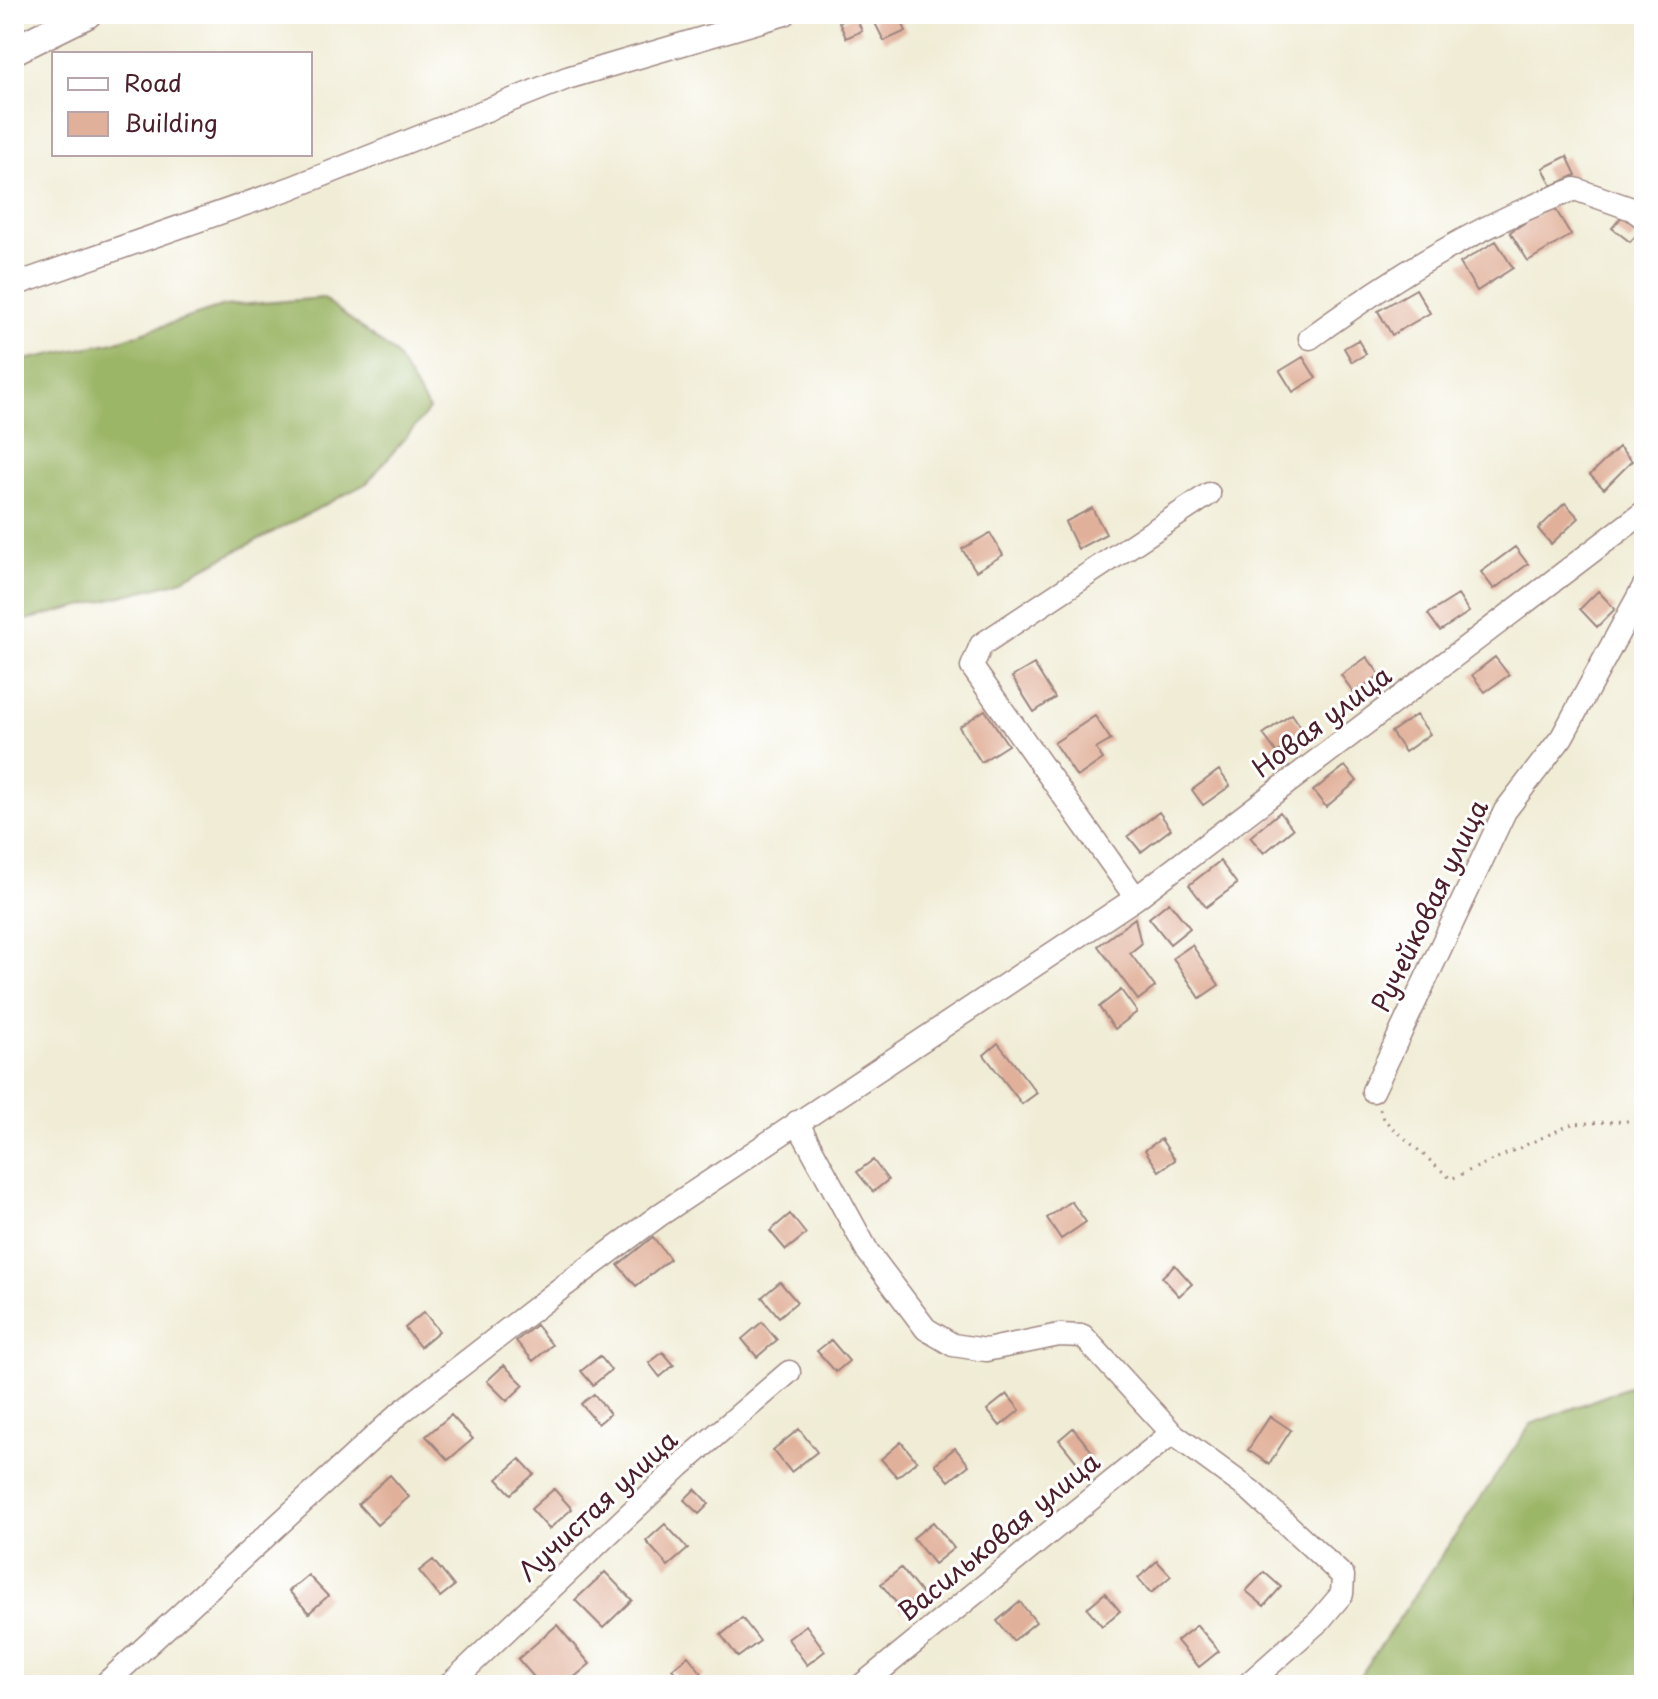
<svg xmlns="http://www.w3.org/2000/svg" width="1658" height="1699" viewBox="0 0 1658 1699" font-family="'Playpen Sans',sans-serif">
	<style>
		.forest { fill: #9cb667; stroke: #736a49; stroke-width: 2 }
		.building { fill: #e1b09a }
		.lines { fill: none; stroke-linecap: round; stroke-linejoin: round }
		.minor-casing { stroke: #9d8680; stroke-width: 25 }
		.major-casing { stroke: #9d8680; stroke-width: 31 }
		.path { stroke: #9d8680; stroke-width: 3; stroke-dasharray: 2 6; stroke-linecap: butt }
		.minor { stroke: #fff; stroke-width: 22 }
		.major { stroke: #fff; stroke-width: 28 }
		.labels { text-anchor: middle; stroke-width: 6; stroke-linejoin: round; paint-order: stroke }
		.street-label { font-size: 26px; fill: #4a1f2b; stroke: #fff }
	</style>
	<rect width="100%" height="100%" fill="#fff"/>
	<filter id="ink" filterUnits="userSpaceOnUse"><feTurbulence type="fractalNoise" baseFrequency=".0125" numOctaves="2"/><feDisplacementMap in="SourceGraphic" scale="16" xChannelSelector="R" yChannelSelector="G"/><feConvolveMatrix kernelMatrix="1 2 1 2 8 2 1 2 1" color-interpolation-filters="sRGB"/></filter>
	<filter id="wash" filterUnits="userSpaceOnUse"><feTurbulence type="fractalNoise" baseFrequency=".006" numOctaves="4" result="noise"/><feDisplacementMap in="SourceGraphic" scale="32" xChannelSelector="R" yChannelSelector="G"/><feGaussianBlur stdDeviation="1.8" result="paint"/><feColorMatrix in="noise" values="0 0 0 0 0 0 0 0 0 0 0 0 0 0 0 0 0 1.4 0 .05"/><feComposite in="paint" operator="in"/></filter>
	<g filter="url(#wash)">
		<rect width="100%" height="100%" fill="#f0ecd5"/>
		<path class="forest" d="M323,298l72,56 34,56 -62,73 -190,99 -163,41v-261l100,-20 110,-36z
			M1644,1381v304h-290l177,-261z"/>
		<g id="blocks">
			<path class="building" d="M883,14h15l8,17 -22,10 -11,-22z
				M855,15l7,16 -16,7 -7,-16z
				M1567,156l9,19 -24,11 -9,-18z
				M1553,205l18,30 -43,26 -18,-29z
				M1624,214l18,15 -12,13 -18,-14z
				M1496,241l17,27 -36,23 -17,-28z
				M1416,289l14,24 -38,22 -14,-24z
				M1358,340l8,14 -14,8 -8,-14z
				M1303,357l13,21 -23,14 -13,-21z
				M1619,447l13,14 -28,28 -14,-14z
				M1565,503l14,15 -28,26 -13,-15z
				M1092,508l14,26 -28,15 -13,-27z
				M990,533l13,22 -27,16 -14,-22z
				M1515,547l13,17 -34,25 -13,-17z
				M1598,591l17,18 -18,18 -17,-18z
				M1458,595l11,17 -29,19 -12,-17z
				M1367,657l13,18 -26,18 -13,-18z
				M1495,657l14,18 -24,17 -13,-17z
				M1034,664l21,34 -21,14 -22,-35z
				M985,710l23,35 -27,17 -22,-35z
				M1292,714l13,19 -28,20 -14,-19z
				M1416,715l14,19 -25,18 -14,-20z
				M1095,716l16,24 -15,9 7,10 -26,18 -23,-34z
				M1345,766l12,15 -31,26 -13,-16z
				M1219,770l11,16 -27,19 -11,-15z
				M1159,812l12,17 -30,23 -13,-16z
				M1280,812l13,17 -29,24 -14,-16z
				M1220,861l17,23 -31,23 -17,-22z
				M1169,902l21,26 -20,16 -21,-26z
				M1135,918l6,26 -11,9 25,34 -17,13 -40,-54z
				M1192,945l27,40 -19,13 -27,-40z
				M1121,990l16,22 -22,17 -16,-22z
				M998,1043l39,50 -15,11 -38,-49z
				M1161,1139l14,21 -16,11 -14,-21z
				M873,1160l15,20 -15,12 -16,-20z
				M1071,1201l15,21 -25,17 -14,-21z
				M790,1214l16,20 -20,16 -16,-19z
				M653,1237l17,22 -34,27 -18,-21z
				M1175,1265l17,19 -13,12 -17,-19z
				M780,1282l17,20 -18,15 -17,-20z
				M424,1312l15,19 -19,16 -15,-19z
				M762,1322l15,18 -20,17 -15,-18z
				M536,1325l16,20 -19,16 -17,-20z
				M831,1340l18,21 -13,11 -19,-21z
				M663,1352l11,13 -14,12 -11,-14z
				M600,1356l11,14 -18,15 -12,-14z
				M504,1365l20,20 -17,16 -20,-20z
				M594,1394l16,20 -12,10 -17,-20z
				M1007,1394l13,16 -20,16 -13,-16z
				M451,1415l22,24 -25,21 -22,-24z
				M1270,1416l21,14 -22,34 -21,-14z
				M1073,1428l21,26 -14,12 -21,-26z
				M799,1429l18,23 -26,20 -18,-22z
				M901,1442l16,19 -20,16 -16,-18z
				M955,1448l14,17 -20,16 -14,-17z
				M520,1459l14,15 -23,20 -14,-15z
				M390,1475l19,22 -32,28 -19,-21z
				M554,1489l18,20 -23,20 -18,-20z
				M695,1489l14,15 -10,10 -15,-14z
				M933,1522l21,26 -20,16 -21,-26z
				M665,1524l23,25 -20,17 -22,-25z
				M433,1560l21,26 -14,11 -21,-26z
				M1157,1561l14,15 -20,17 -13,-15z
				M901,1568l21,26 -20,16 -21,-26z
				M605,1572l27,28 -29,28 -28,-28z
				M1264,1572l17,15 -17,19 -18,-15z
				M308,1575l20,21 -19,17 -20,-22z
				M1105,1593l15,18 -18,15 -15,-18z
				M1020,1602l16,20 -23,19 -16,-20z
				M742,1618l18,23 -22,16 -17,-22z
				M557,1625l33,39 -25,21h-24l-23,-26z
				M806,1625l19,26 -18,14 -19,-26z
				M1197,1625l22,26 -20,16 -22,-26z
				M688,1656l16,20 -12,9h-7l-13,-16z"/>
		</g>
	</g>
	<g filter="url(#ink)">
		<use href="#blocks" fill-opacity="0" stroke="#9d8680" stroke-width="2"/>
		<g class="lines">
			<defs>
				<path id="minor" d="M14,285l277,-97 276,-110 218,-64
					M1310,338c85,-62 166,-112 265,-149l57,20 12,9
					M1136,898l-164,-231 9,-22 228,-151
					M1373,1091l132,-280 57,-74 82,-151
					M797,1122l71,130 58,77 27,16 33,5 73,-15 24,1 89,97 79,58 92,85 -1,18 -23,27 -72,64
					M104,1685l296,-272 160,-124 101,-75 475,-316 508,-386
					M449,1685l231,-219 109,-94
					M862,1685l310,-252"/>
				<path id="major" d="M14,50l73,-36"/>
			</defs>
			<use href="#minor" class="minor-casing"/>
			<use href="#major" class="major-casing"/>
			<path class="path" d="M1380,1109l3,10 68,60 121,-55 72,-4"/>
			<use href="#minor" class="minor"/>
			<use href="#major" class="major"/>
		</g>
	</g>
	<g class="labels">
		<g class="street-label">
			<text transform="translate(1322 722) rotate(-37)" y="9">Новая улица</text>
			<text transform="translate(1430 906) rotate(-64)" y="9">Ручейковая улица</text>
			<text transform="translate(598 1506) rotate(-43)" y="9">Лучистая улица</text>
			<text transform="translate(999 1537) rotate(-39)" y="9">Васильковая улица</text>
		</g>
	</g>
	<rect width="1658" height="1699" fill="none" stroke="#fff" stroke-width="48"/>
	<rect x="52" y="52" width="260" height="104" fill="#ffffff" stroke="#b7a5aa" stroke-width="2"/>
	<rect x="68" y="78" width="40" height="12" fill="#ffffff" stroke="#b7a5aa" stroke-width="2"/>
	<text x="124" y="92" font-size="24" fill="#4a1f2b">Road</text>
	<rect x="68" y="112" width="40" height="24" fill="#e1b09a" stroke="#b7a5aa" stroke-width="2"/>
	<text x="124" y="132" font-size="24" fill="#4a1f2b">Building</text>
</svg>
